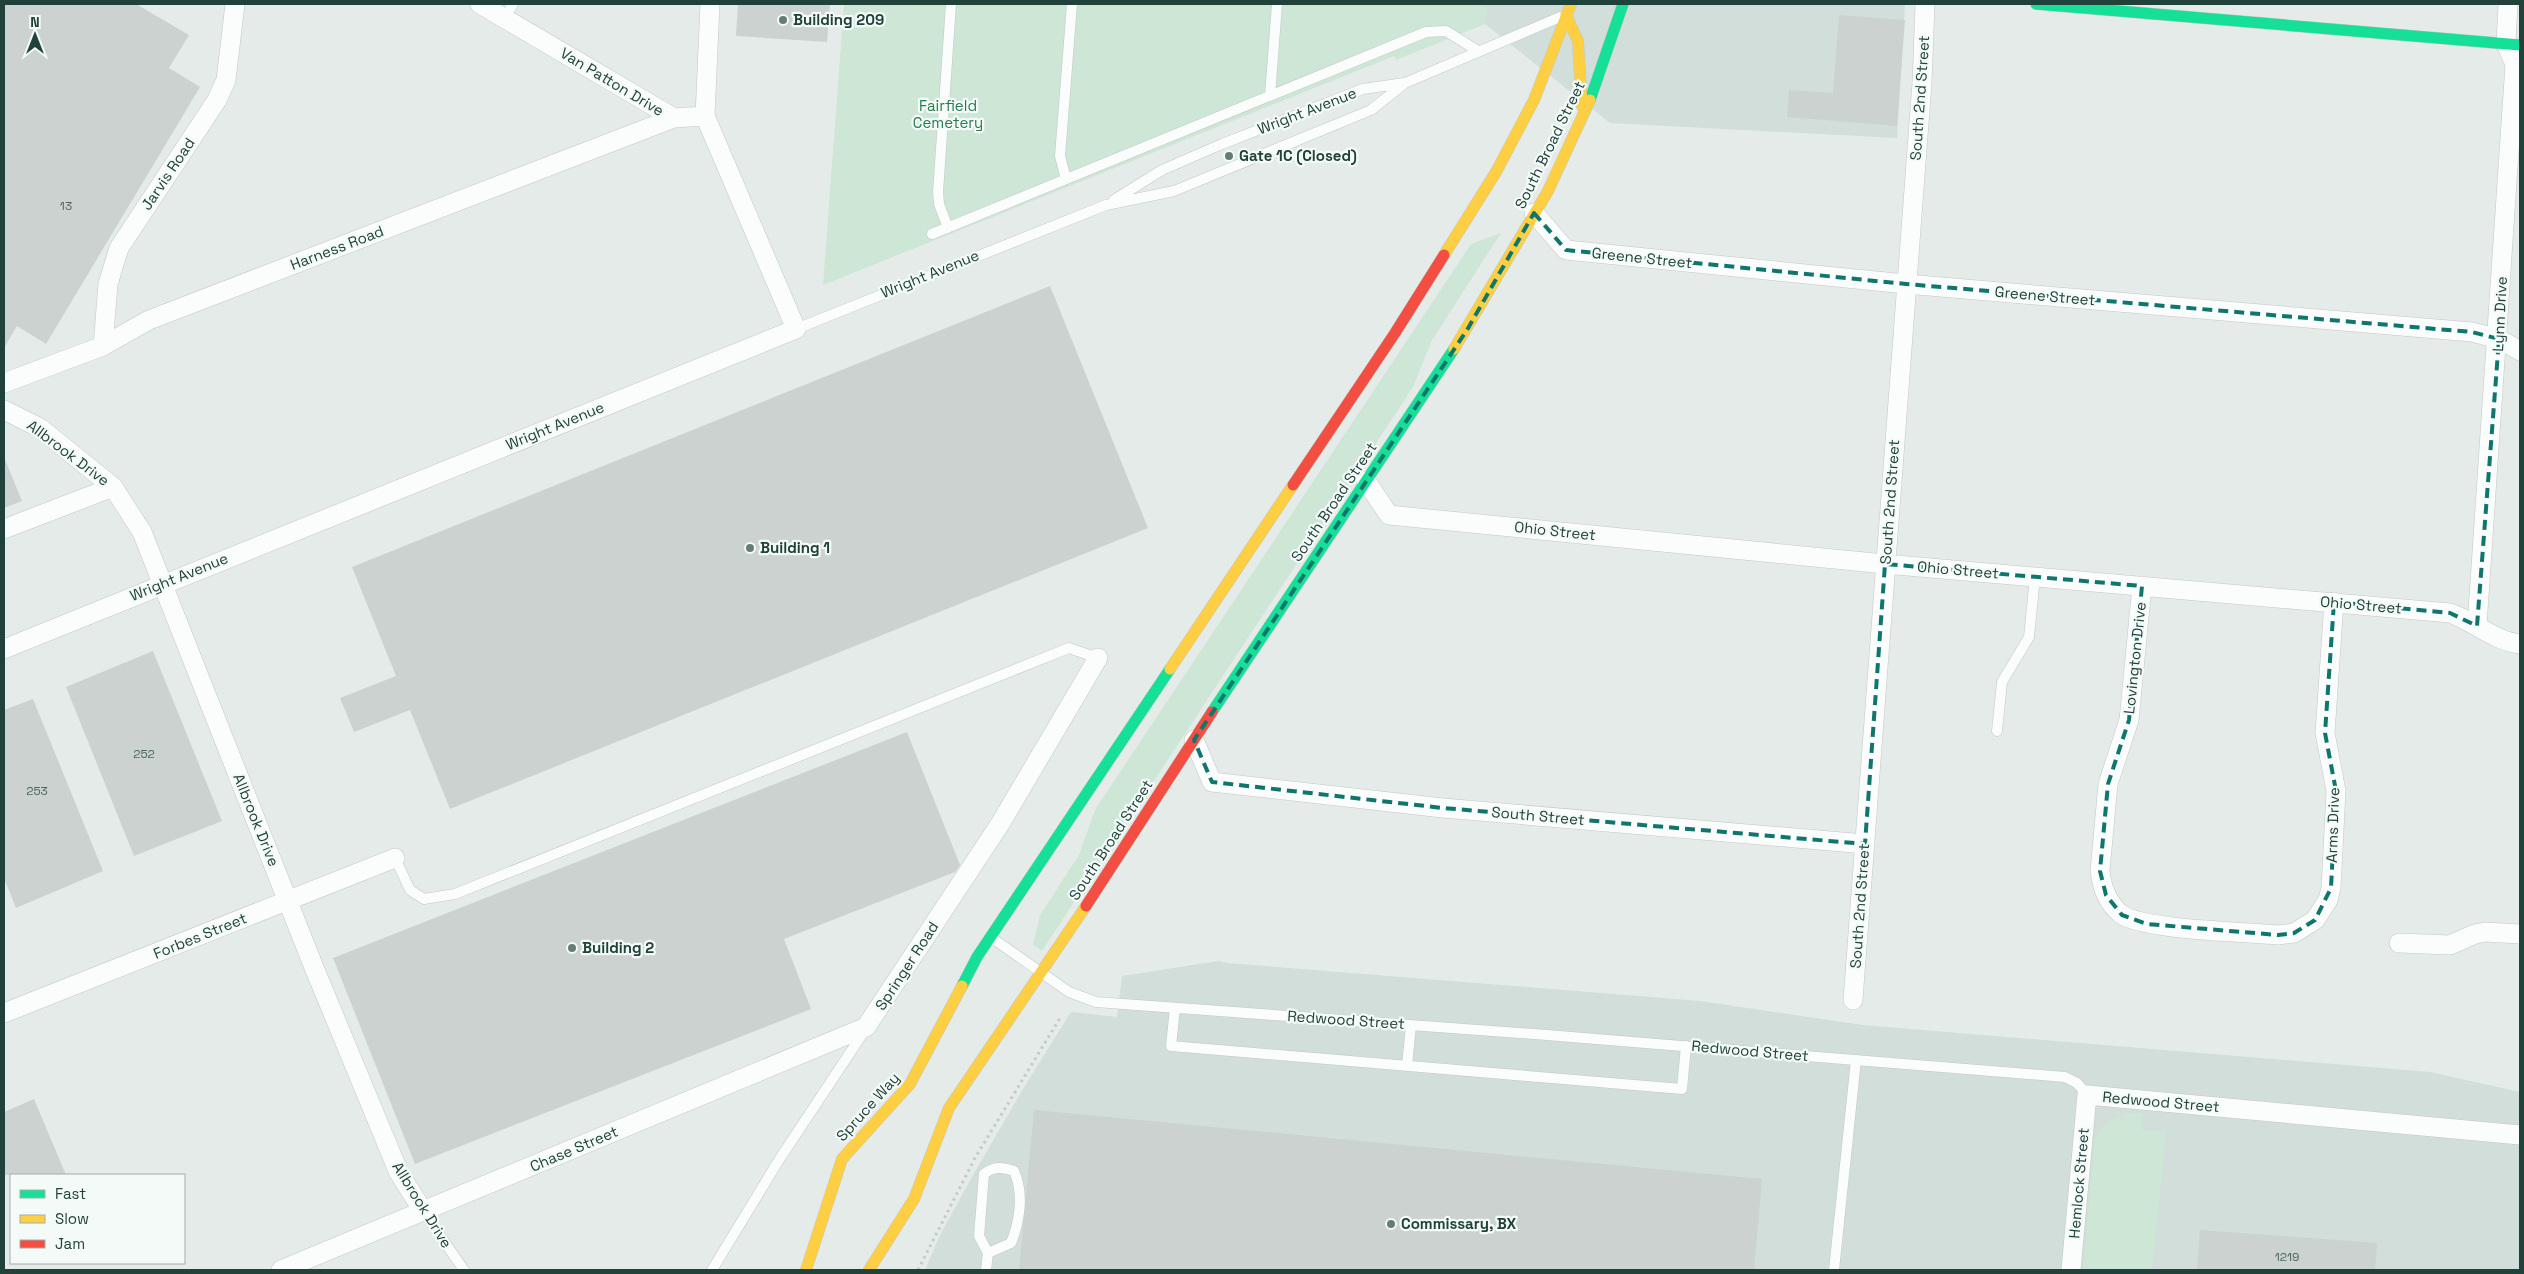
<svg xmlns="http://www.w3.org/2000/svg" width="2524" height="1274" viewBox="0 0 2524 1274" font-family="'Space Grotesk',sans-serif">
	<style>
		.built { fill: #d2ded9 }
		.green { fill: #cde6d6 }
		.building { fill: #ccd2d0 }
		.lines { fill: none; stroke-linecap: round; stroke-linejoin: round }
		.lane-casing { stroke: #c2c8c6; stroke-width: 11 }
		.street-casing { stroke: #c2c8c6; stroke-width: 20 }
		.fast-casing { stroke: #c0c9c6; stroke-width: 12 }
		.slow-casing { stroke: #c0c9c6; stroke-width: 12 }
		.jam-casing { stroke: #c0c9c6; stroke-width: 12 }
		.path { stroke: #c1cbc9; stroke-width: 3; stroke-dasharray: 2.5 4; stroke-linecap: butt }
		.lane { stroke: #fbfcfc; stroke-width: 10 }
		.street { stroke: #fbfcfc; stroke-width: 19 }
		.fast { stroke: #16e098; stroke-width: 11 }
		.slow { stroke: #ffcf43; stroke-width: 11 }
		.jam { stroke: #f24e42; stroke-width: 11 }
		.marked { fill: none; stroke: #0f766e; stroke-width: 4; stroke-dasharray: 10 6; stroke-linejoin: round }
		.poi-dot { fill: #657d78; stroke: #f4faf7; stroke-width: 2 }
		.labels { text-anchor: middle; stroke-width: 4.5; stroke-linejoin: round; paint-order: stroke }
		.number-label { font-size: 12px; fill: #4c6761 }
		.poi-label { font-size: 15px; font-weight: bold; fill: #20423b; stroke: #f4faf7; text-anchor: start }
		.street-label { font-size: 15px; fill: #20423b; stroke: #f4faf7 }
		.park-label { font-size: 15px; fill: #257d4e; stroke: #f4faf7 }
	</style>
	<rect width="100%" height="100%" fill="#e5ebe9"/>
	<path class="built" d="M1486,4h419l-8,134 -287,-15 -125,-99z
		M1219,961l8,2 473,38 163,24 567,47 90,20v178h-1595l14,-33 34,-62 53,-91 45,-72 46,5 5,-41z"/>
	<path class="green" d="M844,4h642l-1,20 -89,36 -2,-4 -571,229z
		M1501,233l-69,107 -19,47 -371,564 -9,-6 7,-30 39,-60 16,-45 376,-566z
		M2129,1113h14l-1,17 24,2 -14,138h-69l12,-132 15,-18z"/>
	<path class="building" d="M4,4h132l53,31 -20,33 31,19 -154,257 -29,-18 -13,22z
		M738,4h92l-3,38 -91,-6z
		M1839,15l66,5 -8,106 -110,-9 2,-27 44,3z
		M1050,286l98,242 -698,281 -40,-99 -56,22 -14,-34 56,-22 -44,-109z
		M4,457l18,44 -18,7z
		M153,651l69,170 -88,35 -68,-169z
		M33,699l70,172 -87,37 -12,-30v-168z
		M907,732l53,133 -5,7 -171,67 27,70 -396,155 -82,-206z
		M34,1099l32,76h-62v-63z
		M1034,1110l728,69 -8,91h-735z
		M2200,1230l177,13 -2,27h-178z"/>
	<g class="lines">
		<defs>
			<path id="lane" d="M505,18l8,-14
				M1270,96l7,-92
				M1066,179l-6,-23 12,-152
				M1114,200l48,-30 60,-26 141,-55 41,-6
				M948,228l-9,-24 -1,-12 13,-188
				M932,234l494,-202 20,-1 32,20
				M796,329l310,-124 68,-14 197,-81 34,-27 155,-66
				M1997,731l5,-49 27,-45 6,-60
				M395,858l15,32 14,9 31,-5 614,-246 29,10
				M992,938l77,54 27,10 451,33 518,42 12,6 10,12
				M1175,1008l-4,38 511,43 4,-43
				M1407,1066l4,-41
				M423,1211l41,59
				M712,1270l67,-110 86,-130
				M986,1270l2,-17 -9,-17 5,-62c10,-8 18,-7 30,-3 10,22 6,50 -3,72l-23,10
				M1834,1270l22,-210"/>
			<path id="street" d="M705,116l5,-112
				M1534,213l32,37 340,34 566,48 27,7 21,12
				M103,346l5,-62 11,-36 98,-148 9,-20 9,-76
				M4,383l99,-37 46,-26 525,-202
				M4,410l36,18 73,59 29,45 171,433 86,208 24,38
				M1366,481l23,34 496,49 565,49c25,9 44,28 70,31
				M4,529l109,-42
				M2142,586l-13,134 -21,64 -8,87c2,17 7,32 21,43 21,16 125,18 157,21l16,-2 21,-13 13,-20 3,-12 5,-97 -11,-58 9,-131
				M2477,626l38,-562 -9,-20 2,-40
				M4,649l792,-320 -91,-213 -31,2 -194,-114
				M1194,740l18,42 231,26 422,36
				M2399,943l51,2 25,-11 10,-2 35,2
				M1853,1000l69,-917 3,-79
				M4,1013l391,-155
				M281,1270l585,-243 134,-203 98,-166
				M2071,1270l16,-175 433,40"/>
			<path id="fast" d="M2036,4l484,41
				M1590,100l33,-96
				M1212,712l242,-363
				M962,986l15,-29 193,-288"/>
			<path id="slow" d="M1566,15l12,26 4,65
				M1444,255l52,-83 38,-72 37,-96
				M1454,349l94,-158 42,-91
				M1170,669l123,-184
				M806,1270l36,-111 68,-75 52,-98
				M869,1270l45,-71 35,-91 137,-202"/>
			<path id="jam" d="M1293,485l102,-152 49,-78
				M1086,906l126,-194"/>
		</defs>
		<use href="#lane" class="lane-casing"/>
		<use href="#street" class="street-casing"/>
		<use href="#fast" class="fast-casing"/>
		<use href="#slow" class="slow-casing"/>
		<use href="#jam" class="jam-casing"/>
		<path class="path" d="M918,1270l57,-112 85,-140"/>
		<use href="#lane" class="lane"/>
		<use href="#street" class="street"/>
		<use href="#fast" class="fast"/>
		<use href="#slow" class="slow"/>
		<use href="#jam" class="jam"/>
	</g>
	<path class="marked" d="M1534,213l32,37 340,34 566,48 27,7 -22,287 -27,-13 -116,-11 -9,131 11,58 -5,97 -16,32 -21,13 -16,2 -131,-11 -25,-9 -16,-20 -6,-24 8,-87 21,-64 13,-134 -257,-22 -20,280 -422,-36 -231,-26 -18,-42 273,-410z"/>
	<g class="poi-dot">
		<circle cx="783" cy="20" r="5"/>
		<circle cx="1229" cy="156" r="5"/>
		<circle cx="750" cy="548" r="5"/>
		<circle cx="572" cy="948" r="5"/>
		<circle cx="1391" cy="1224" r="5"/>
	</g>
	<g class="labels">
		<g class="number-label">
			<text x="66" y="210">13</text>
			<text x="144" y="758">252</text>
			<text x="37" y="795">253</text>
			<text x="2287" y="1261">1219</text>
		</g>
		<g class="poi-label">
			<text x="793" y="25">Building 209</text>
			<text x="1239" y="161">Gate 1C (Closed)</text>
			<text x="760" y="553">Building 1</text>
			<text x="582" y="953">Building 2</text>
			<text x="1401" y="1229">Commissary, BX</text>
		</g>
		<g class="street-label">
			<text transform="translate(612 82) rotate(31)" y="5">Van Patton Drive</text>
			<text transform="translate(1920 98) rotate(-86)" y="5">South 2nd Street</text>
			<text transform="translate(1307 111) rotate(-21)" y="5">Wright Avenue</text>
			<text transform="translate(1550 145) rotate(-64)" y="5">South Broad Street</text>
			<text transform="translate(168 174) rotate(-56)" y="5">Jarvis Road</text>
			<text transform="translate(337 248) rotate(-21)" y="5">Harness Road</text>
			<text transform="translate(1642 258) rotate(6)" y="5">Greene Street</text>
			<text transform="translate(930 274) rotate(-22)" y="5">Wright Avenue</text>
			<text transform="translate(2045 296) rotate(5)" y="5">Greene Street</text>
			<text transform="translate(2500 314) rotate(-87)" y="5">Lynn Drive</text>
			<text transform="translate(555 426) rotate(-22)" y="5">Wright Avenue</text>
			<text transform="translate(68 453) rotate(37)" y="5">Allbrook Drive</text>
			<text transform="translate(1334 502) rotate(-56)" y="5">South Broad Street</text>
			<text transform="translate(1890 502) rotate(-86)" y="5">South 2nd Street</text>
			<text transform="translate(1555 531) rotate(6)" y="5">Ohio Street</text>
			<text transform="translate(1958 570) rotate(5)" y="5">Ohio Street</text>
			<text transform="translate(179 577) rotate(-22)" y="5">Wright Avenue</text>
			<text transform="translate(2361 605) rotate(5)" y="5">Ohio Street</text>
			<text transform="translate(2135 658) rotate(-84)" y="5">Lovington Drive</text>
			<text transform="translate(1538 816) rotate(5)" y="5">South Street</text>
			<text transform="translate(256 820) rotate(68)" y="5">Allbrook Drive</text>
			<text transform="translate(2333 825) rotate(-88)" y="5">Arms Drive</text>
			<text transform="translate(1111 840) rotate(-57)" y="5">South Broad Street</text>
			<text transform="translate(1860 906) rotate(-86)" y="5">South 2nd Street</text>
			<text transform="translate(200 936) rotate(-22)" y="5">Forbes Street</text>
			<text transform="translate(907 966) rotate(-57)" y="5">Springer Road</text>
			<text transform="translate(1346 1020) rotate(4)" y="5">Redwood Street</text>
			<text transform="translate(1750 1051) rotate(5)" y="5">Redwood Street</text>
			<text transform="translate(2161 1102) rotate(5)" y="5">Redwood Street</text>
			<text transform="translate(868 1107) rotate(-48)" y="5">Spruce Way</text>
			<text transform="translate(574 1149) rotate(-23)" y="5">Chase Street</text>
			<text transform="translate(2079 1183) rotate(-85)" y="5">Hemlock Street</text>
			<text transform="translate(422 1205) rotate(58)" y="5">Allbrook Drive</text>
		</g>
		<g class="park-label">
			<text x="948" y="111">Fairfield<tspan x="948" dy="17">Cemetery</tspan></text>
		</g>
	</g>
	<rect width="2524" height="1274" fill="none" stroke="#20423b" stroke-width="10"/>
	<rect x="10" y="1174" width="175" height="90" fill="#f4faf7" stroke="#9fb0ac"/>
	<rect x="20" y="1190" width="25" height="8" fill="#16e098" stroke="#9fb0ac"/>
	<text x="55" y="1199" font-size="15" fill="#20423b">Fast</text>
	<rect x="20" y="1215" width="25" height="8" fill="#ffcf43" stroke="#9fb0ac"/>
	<text x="55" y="1224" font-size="15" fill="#20423b">Slow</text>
	<rect x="20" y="1240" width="25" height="8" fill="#f24e42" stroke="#9fb0ac"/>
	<text x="55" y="1249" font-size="15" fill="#20423b">Jam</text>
	<g transform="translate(35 35)" stroke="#f4faf7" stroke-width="4" paint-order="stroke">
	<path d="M0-4L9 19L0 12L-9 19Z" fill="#20423b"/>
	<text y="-8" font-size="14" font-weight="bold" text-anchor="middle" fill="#20423b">N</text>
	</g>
</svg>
